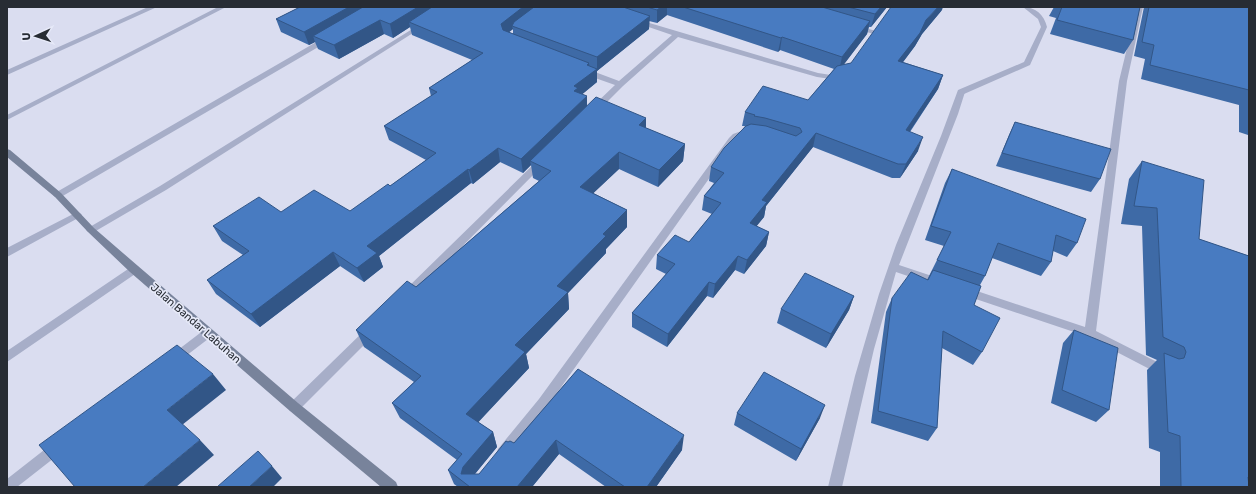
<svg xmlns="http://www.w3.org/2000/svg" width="1256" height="494" viewBox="0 0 1256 494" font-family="Rubik,sans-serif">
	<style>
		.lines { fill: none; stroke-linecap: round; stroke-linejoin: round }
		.service { fill: #a7aec8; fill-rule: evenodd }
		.minor { fill: #a7aec8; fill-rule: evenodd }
		.secondary { fill: #78839b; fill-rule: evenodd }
		.wall { fill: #3e6aa6; fill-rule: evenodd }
		.shaded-wall { fill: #325687 }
		.building { fill: #487bc1; stroke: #325687 }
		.labels { text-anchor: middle; stroke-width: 3.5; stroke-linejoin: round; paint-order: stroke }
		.street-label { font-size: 11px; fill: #272c34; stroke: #e6e9f8 }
	</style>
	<rect width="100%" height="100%" fill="#daddf0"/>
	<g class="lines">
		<path class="service" d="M1023,7c13,0 21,8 24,20l-17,38 -66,29h-6v-4l66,-28 17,-35 -3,-8z"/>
		<path class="minor" d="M148,7h9l-150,68v-5z
			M218,7h8l-219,113v-5z
			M1137,7h6l-16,74 -31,250 69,35 2,4 -2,4 -4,1 -75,-39 -125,-42 -1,-3 1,-3 4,-1 120,40 34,-246z
			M636,19l182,54 13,2 10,-2 4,2 -1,2 -13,2 -14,-2 -139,-40 -55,49 -26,26h-6v-4l24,-23 -34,-12v-4h6l32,12 53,-46 -38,-13v-2z
			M422,23l2,1v2l-258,164 -72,42h-6l-2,-2 2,-2 72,-42z
			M854,25l22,6 2,1 -4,2 -22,-6v-2z
			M325,37h6l1,2 -271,158h-6l-2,-2 2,-2z
			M958,90h6l1,2 -7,22 -59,151 45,15 1,3 -1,3 -4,1 -44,-15 -22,77 -32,138h-14l27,-111 24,-82 17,-49 45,-109z
			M744,130l3,1 1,2c-3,4 -9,5 -13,9l-188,265 -39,50 -5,2 -5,-2 -1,-4 1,-4 41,-50 190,-261 4,-4z
			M541,159l3,1 1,2 -1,2 -134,135 -4,1 -4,-1 -1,-3 1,-3 136,-133z
			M77,212l3,1 2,2 -2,2 -73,40v-9z
			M134,265l4,1 1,3 -1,3 -131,90v-11z
			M371,326l4,2 2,3 -2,3 -77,77 -4,1 -4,-1 -2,-4 2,-4 77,-75z
			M208,328l4,2 2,3 -2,3 -34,26 -4,2 -4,-2 -2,-3 2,-3 34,-26z
			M58,441l5,2 1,4 -1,4 -46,36h-10v-8l46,-36z"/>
		<path class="secondary" d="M7,149l3,1 51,43 33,35 44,38 160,137 98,79 2,5h-17l-91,-76 -160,-139 -42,-40 -33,-35 -48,-40z"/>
	</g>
	<path class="wall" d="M300,7h587l-16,20h-2l-2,7 -24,31 8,-2 91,-53 -20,24 -7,12 -12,16 40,13 -5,14 -28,43 8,19 -18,27h-8l-79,-31 -47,59 -2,11 -8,9 13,6 -3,14 -22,28 -9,-4 -22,28 -6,-2 -40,51 -35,-20v-14l34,-39 -10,-5 1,-14 32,-13 23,-28 -10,-4 2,-14 10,-13 -5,-2 2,-14 34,-41h-3l3,-14 63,-12 26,-31 -54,-19 -2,2 -111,-37 -10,8 -8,-2v8l-52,42v11l-15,12 5,12 59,12v10l39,16 -2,17 -25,26 -39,-18 -26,24 34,17v17l-21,22v4l-38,40 1,16 -43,45 3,14 -51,54 15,10 4,15 -22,27h4l29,-32 6,1 64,-74 104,81 -26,37h-50l-47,-33 -27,33h-74l-4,-3 -6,-14 9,-10 -57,-42 -8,-15 22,-21 -50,-35 -8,-17 60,-43 123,-106 -6,-3 -2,-13 -8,8 -23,-11 -27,22 -2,-1 -92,73 4,11 -19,15 -24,-16 -80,61 -44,-33 -9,-14 36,-25 -21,-14 -9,-15 68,-14 69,-1 40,-25 36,-26 -37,-20 -5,-14 47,-30 -2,-8 43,-28 -60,-25 -2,-8 -17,11 -9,-4 -45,25 -21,-10 -3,-7 -6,3 -28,-13 -5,-13zM513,29v5l-4,-2z
		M1054,7h86l-7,33 -9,14 -74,-20 6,-16 -7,-2z
		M1144,7h105v147l-1,-19 -9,-3v-27l-98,-26 4,-20 -11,-3z
		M1015,122l85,57 -9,13 -95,-26 13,-31z
		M1142,161l57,78 50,17v231h-89v-35l-11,-4 -2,-78 10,-10 -11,-5 -4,-129 -21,-2 8,-45z
		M952,169l125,74 -10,14 -14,-6 -2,11 -10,14 -49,-18 -7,18 -5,9 -6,20 8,47 -9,13 -31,-17 -5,80 -9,13 -57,-18 15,-111 6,-14 35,-18 17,-34 -19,-6 20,-57z
		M854,296l-5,14 -23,38 -49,-25 4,-14z
		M1074,330l35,80 -13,12 -45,-19 12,-60z
		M737,413l83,5 -24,43 -62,-36z"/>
	<path class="shaded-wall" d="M349,7h27l-63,29 2,6 -6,3 -5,-13z
		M418,7h24l-33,15 1,5 -17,11 -3,-14z
		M523,7h19l-30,19 1,3 -10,8 -2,-13z
		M661,7h6v8l-10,8v-13z
		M881,7h6l-16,20 4,-13z
		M938,7h5l-1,3 -20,24 -7,12 -21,28 4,-13 28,-41z
		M650,16l-1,13 -52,42v-14z
		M380,20l4,14 -45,25 -5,-14z
		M870,21l-3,13 -28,37 3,-14z
		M782,37l-2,13 -2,2 3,-14z
		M589,63l1,11 7,-5v13l-18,15 -4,8 -1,-19 13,-21z
		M943,75l-5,14 -37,55 5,-14z
		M587,96v14l-57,51 1,4 -8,8 -2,-14z
		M646,118v17l-7,-10z
		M816,133l-3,14 -47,59 -2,11 -16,20 2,-14 12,-23z
		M923,137l-5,14 -18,27 6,-14z
		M685,144l-2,17 -25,26 1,-17z
		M498,148l2,14 -27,22 -4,-14z
		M619,152v17l-37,35 -2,-17z
		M468,169l3,14 -92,73 4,11 -19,15 -7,-14 10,-22z
		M627,210v17l-21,22v4l-38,40 1,16 -43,45 3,14 -57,61 -6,-15 49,-69 42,-59 46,-52z
		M769,232l-3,14 -22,28 3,-14z
		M333,252l7,14 -80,61 -9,-13z
		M738,256l-3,14 -22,28 2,-14z
		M709,282l-2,14 -40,51 1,-13z
		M854,296l-5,14 -23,38 5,-14z
		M213,374l13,16 -44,35 -15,-15z
		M825,405l-5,13 -24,43 5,-12z
		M493,432l4,15 -28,34 -8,-7 2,-7z
		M684,435l-2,15 -26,37h-9z
		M200,440l14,15 -38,32h-33z
		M556,440l3,14 -27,33h-15z
		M272,466l10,12 -9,9h-24z"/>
	<path class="building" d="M300,7h49l-45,25 -28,-13z
		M363,7h55l-28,17 -10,-4 -46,25 -21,-9z
		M432,7h91l-22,17 2,6 86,33 -2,2 10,4 -23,17 4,2 -4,3 13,5 -66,63 -23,-11 -29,22 -1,-1 -101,77 10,7 -20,15 -24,-16 -82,62 -44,-34 42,-29 -36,-25 46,-29 22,15 33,-22 36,21 38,-27 2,2 46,-33 -52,-27 53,-34 -8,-4 54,-35 -74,-31z
		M534,7h89l27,9 -53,41 -85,-31 2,-4z
		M647,7h14l-4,3z
		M683,7h139l48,14 -28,36 -60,-20 -1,1z
		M848,7h33l-6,7z
		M891,7h47l-12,13 -6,13 -22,28 45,14 -37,55 17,7 -17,27h-8l-82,-31 -54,67 5,2 -17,21 19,9 -22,28 -9,-4 -23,28 -6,-2 -41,52 -36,-21 43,-49 -18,-9 18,-20 14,7 32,-39 -17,-7 20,-23 -13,-6 13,-19 22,-22 5,-2 15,2 30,10 6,-4 -2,-4 -35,-10 -11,-2 1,-1 -10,-3 18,-26 45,14 29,-34 14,-3z
		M1062,7h78l-7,33 -76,-20z
		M1149,7h100v83l-99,-25 4,-20 -12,-3z
		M596,97l50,21 -7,7 46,19 -26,26 -40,-18 -39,35 47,23 -24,24 3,2 -49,50 11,6 -53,53 10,7 -59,62 27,18 -30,35 -2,7h18l27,-33 2,1 2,-1 4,2 64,-74 106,66 -37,52h-22l-69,-47 -39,47h-47l-22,-17 14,-16 -70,-51 29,-27 -65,-46 51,-49 9,6 135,-116 -21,-10z
		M1015,122l96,27 -11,30 -98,-26z
		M1142,161l62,19 -5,59 50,17v221h-1l1,10h-68l-1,-51 -12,-4 -4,-79 15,6 5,-1 2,-6 -2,-5 -21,-10 -6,-129 -23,-2z
		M952,169l134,50 -9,24 -21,-8 -5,27 -53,-19 -13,33 -48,-16 14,-28 -20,-6z
		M933,270l48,16 -7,19 26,13 -18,34 -39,-21 -6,97 -59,-17 14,-113 19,-26 17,8z
		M805,273l49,23 -23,38 -50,-25z
		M1074,330l44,18 -9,62 -47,-20z
		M177,345l36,29 -46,36 33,30 -57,47h-68l-36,-42z
		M764,372l61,33 -24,44 -64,-36z
		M258,451l14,15 -23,21h-32z"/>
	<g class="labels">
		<g class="street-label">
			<text transform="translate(196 323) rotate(41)" y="4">Jalan Bandar Labuhan</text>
		</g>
	</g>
	<rect width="1256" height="494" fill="none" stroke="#272c34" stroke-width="16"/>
	<g transform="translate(36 36) rotate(267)" stroke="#e6e9f8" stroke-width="3" paint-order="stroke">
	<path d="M0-3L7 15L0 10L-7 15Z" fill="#272c34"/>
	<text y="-6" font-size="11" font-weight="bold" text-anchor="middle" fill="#272c34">U</text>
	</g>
</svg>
